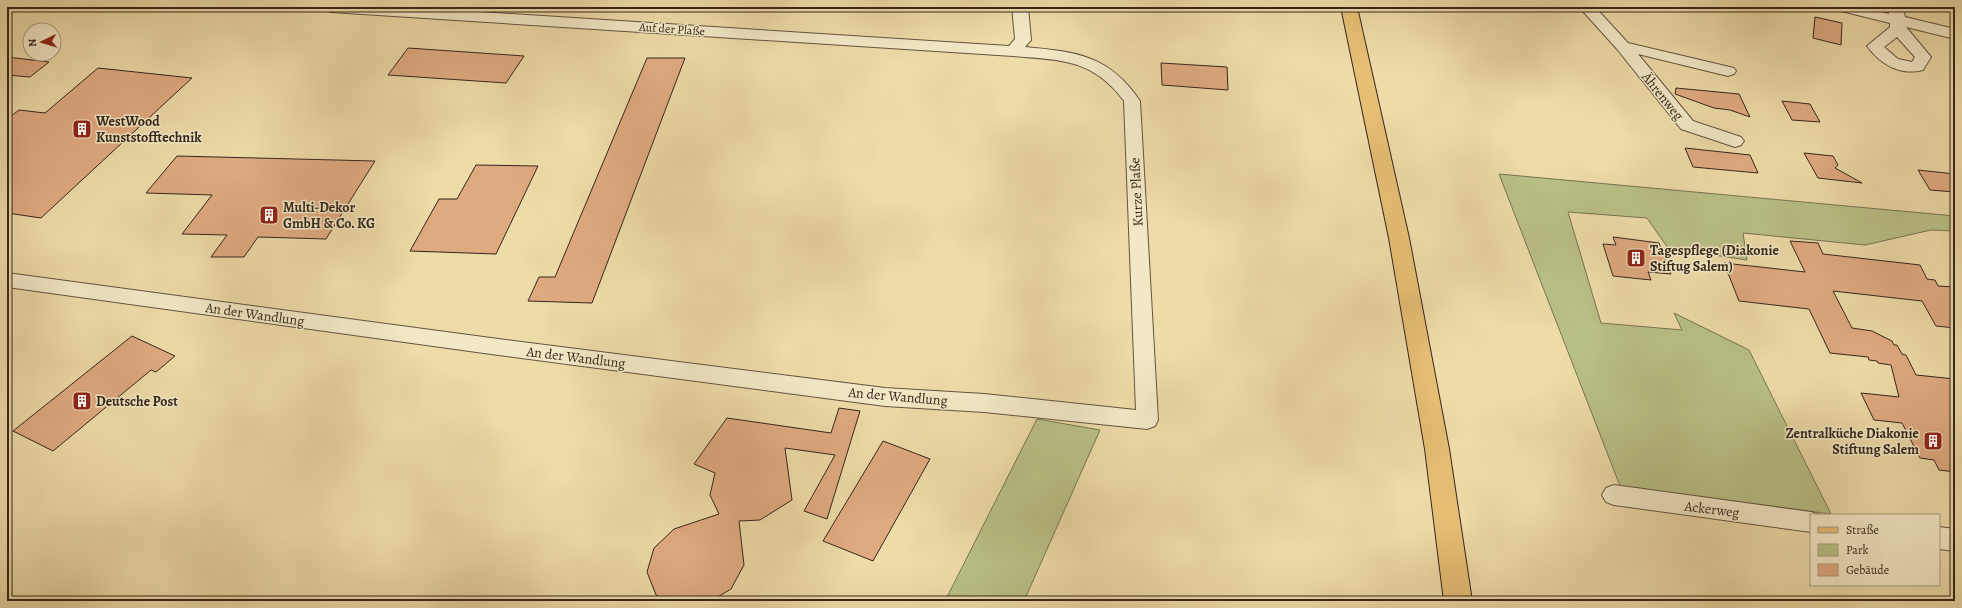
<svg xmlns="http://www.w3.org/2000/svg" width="1962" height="608" viewBox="0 0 1962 608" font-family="Alegreya,serif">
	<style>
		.green { fill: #b9c086; stroke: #777451 }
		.building { fill: #e0aa81; stroke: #35271c }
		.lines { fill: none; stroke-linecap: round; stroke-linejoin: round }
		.minor-casing { stroke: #63543f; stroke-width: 2 }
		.major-casing { stroke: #35271c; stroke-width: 2 }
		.minor { fill: #f3e8c6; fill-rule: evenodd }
		.major { fill: #e6be74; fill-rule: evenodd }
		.labels { text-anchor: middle; stroke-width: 3; stroke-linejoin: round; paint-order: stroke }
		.far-street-label { font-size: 12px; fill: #35271c; stroke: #f3e8c6 }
		.street-label { font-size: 14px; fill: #35271c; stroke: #f3e8c6 }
		.poi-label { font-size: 14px; font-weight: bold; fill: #35271c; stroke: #f3e8c6; text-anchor: start }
	</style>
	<rect width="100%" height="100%" fill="#eddba8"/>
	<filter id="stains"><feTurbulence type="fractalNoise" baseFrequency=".005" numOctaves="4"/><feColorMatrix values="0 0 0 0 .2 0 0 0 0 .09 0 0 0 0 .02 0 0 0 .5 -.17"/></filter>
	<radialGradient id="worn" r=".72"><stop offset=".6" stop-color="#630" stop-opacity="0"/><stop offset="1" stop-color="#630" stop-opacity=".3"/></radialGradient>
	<path class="green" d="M1499,174l456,42v15l-24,-1 -66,15 -122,-12 4,27 -79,-12 -21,-30 -79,-6 33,111 81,7 -8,-17 75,37 82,164 -211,-28z
		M1037,419l63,11 -76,171h-79z"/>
	<path class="building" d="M1815,17l27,6 -1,22 -28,-7z
		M408,48l116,8 -18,27 -118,-8z
		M7,57l42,5 -19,15 -23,-2z
		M647,58h38l-93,245 -64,-2 11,-24h16z
		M1161,63l66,4 1,23 -66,-5z
		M98,68l94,10 -151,140 -34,-5v-94l12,-9 26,3z
		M1676,88l63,6 11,23 -20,-7 -16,-2 -39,-14z
		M1782,101l28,3 10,18 -28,-2z
		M1685,148l65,7 8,18 -65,-6z
		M1804,153l29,3 5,9 -3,3 27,15 -44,-5z
		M177,156l198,5 -49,78 -68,-2 -14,20h-33l16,-22 -45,-1 30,-39 -66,-2z
		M476,165l62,1 -42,88 -86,-3 29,-52h18z
		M1918,170l37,4v18l-25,-2z
		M1613,237l46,6 12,31 -23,-2 3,8 -38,-4 -10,-32 13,1z
		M1790,241l28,2 5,11 97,11 7,14 8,1 3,6 17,1v41l-19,-2 -14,-25 -89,-10 19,37 20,3 20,10 2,4h3l5,9 4,1 10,20 39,4v93l-16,-2 -5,-10 -14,-2 -18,-35 -28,-3 -13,-27 38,4 -8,-32 -13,-2 -1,-2 -8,-1 -1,-3 -38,-4 -21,-44 -70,-8 -15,-38 81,9z
		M132,336l43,20 -19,16 -5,-2 -98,81 -40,-20z
		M839,408l21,3 -33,108 -23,-8 31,-56 -50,-7 7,52 -32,20 -21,1 5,44 -13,24 -20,12h-43l-12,-6 -9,-23 7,-24 20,-19 45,-15 -9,-19 5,-22 -21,-9 33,-46 104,15z
		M883,441l47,18 -57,102 -50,-20z"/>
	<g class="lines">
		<defs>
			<path id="minor" d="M323,7h78l608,39 6,-7 -3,-32h16l3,33 -6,7c52,5 84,8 115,54l18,319 -3,6 -8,3 -163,-17 -99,-6 -394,-52 -484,-67v-14l484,65 394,50 99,6 152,16 -12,-309c-31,-42 -63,-41 -111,-45l-682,-44 -5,-2z
				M1579,7h16l33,36 106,25 2,3 -2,3 -6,2 -90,-22 55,67 48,16 3,4 -3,4 -6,2 -54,-18 -64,-80z
				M1834,7h27l28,7 -2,-7h16l2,10 50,12v10l-49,-12 25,30 -8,13c-23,6 -43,-6 -56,-24l23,-19v-4l-53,-13zM1897,37l18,20 -3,5 -14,-3 -14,-12z
				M1614,485l197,27 9,3h-9v17l-197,-27 -8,-3 -4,-7 4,-7z
				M1939,527l16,2v22l-16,-2z"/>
			<path id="major" d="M1341,7h16l52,231 40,211 23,152h-28l-19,-152 -36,-211z"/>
		</defs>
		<use href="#minor" class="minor-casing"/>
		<use href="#major" class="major-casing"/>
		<use href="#minor" class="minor"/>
		<use href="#major" class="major"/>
	</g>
	<defs>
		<symbol id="building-square" viewBox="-11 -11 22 22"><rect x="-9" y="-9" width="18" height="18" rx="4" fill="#8f2418" stroke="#f3e8c6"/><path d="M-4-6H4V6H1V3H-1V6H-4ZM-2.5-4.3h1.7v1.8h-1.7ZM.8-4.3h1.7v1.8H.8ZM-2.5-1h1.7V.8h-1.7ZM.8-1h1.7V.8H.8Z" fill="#fff"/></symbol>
	</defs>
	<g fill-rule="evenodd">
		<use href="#building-square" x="71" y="118" width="22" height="22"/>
		<use href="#building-square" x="258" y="204" width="22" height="22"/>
		<use href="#building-square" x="1625" y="247" width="22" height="22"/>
		<use href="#building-square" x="71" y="390" width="22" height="22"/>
		<use href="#building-square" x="1922" y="430" width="22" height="22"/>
	</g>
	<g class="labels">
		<g class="far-street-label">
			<text transform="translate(672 29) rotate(4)" y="4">Auf der Plaße</text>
		</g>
		<g class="street-label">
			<text transform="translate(1663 96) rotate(51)" y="5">Ährenweg</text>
			<text transform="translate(1136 192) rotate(-93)" y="5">Kurze Plaße</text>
			<text transform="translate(255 314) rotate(8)" y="5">An der Wandlung</text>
			<text transform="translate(576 357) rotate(7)" y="5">An der Wandlung</text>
			<text transform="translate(898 396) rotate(5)" y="5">An der Wandlung</text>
			<text transform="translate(1712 509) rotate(7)" y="5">Ackerweg</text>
		</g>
		<g class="poi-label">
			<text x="96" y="126">WestWood<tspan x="96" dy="16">Kunststofftechnik</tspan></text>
			<text x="283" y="212">Multi-Dekor<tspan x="283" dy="16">GmbH &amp; Co. KG</tspan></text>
			<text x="1650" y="255">Tagespflege (Diakonie<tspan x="1650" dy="16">Stiftug Salem)</tspan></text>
			<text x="96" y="406">Deutsche Post</text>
			<text x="1919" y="438" text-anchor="end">Zentralküche Diakonie<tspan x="1919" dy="16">Stiftung Salem</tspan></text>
		</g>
	</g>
	<rect width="1962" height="608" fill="none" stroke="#eddba8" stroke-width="24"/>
	<rect x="8" y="8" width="1946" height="592" fill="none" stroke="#35271c" stroke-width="2"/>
	<rect x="12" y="12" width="1938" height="584" fill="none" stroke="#35271c"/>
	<rect x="1810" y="514" width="130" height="72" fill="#f3e8c6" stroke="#a79b82"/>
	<rect x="1818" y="527" width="20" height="6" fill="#e6be74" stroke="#a79b82"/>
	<text x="1846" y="534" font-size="12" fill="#35271c">Straße</text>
	<rect x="1818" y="544" width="20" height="12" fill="#b9c086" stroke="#a79b82"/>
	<text x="1846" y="554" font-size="12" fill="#35271c">Park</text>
	<rect x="1818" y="564" width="20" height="12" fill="#e0aa81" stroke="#a79b82"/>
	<text x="1846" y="574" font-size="12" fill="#35271c">Gebäude</text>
	<g transform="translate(42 42) rotate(265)"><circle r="19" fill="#f3e8c6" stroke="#a79b82"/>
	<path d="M0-3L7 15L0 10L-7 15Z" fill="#8f2418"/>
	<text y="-6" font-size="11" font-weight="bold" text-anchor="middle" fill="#35271c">N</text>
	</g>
	<rect width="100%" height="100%" filter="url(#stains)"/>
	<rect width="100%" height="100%" fill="url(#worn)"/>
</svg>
